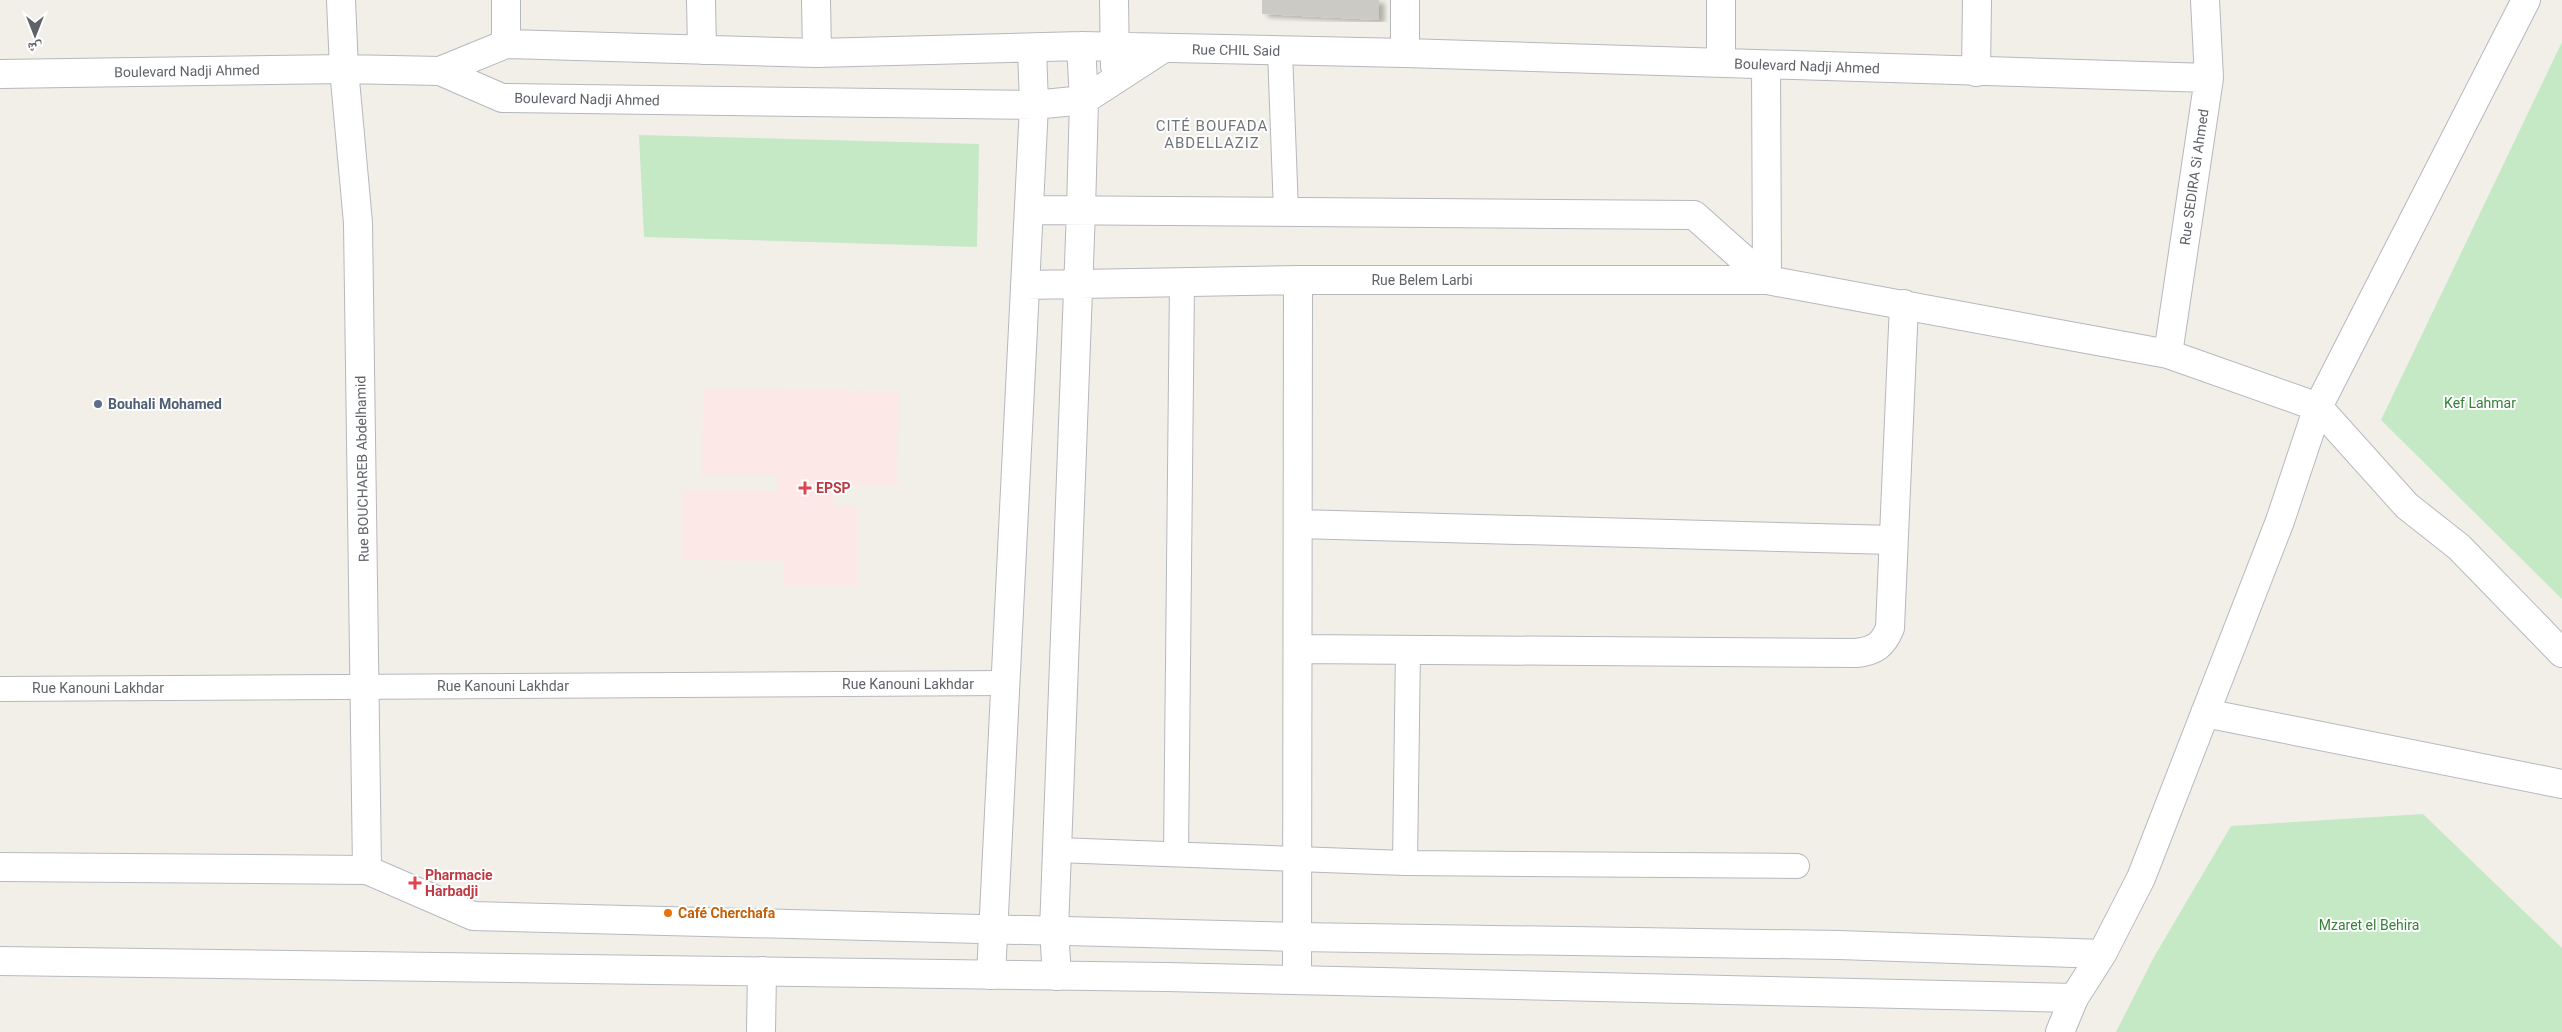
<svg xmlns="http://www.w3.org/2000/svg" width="2562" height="1032" viewBox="0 0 2562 1032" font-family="Roboto,'Noto Naskh Arabic',sans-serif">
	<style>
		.medical { fill: #fce8e6 }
		.green { fill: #c5e8c5 }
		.building { fill: #cccac5; filter: url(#shadow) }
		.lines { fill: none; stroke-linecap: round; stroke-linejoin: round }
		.lane-casing { stroke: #b5b8bc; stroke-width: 26 }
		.street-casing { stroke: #b5b8bc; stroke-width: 30 }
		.secondary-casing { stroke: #b6babf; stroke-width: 30 }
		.lane { stroke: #fff; stroke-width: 24 }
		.street { stroke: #fff; stroke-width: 28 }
		.secondary { stroke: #fff; stroke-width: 28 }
		.service-dot { fill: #5c6f8a; stroke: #fff; stroke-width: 2 }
		.health-dot { fill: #e0444e; stroke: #fff; stroke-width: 2 }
		.food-dot { fill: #e8710a; stroke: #fff; stroke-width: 2 }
		.labels { text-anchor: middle; stroke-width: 4; stroke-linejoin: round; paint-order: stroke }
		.street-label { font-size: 14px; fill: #5f6368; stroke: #fff }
		.park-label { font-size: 14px; fill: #348238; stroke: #fff }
		.service-label { font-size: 14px; font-weight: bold; fill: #4e5e75; stroke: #fff; text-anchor: start }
		.health-label { font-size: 14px; font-weight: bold; fill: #be3a42; stroke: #fff; text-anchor: start }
		.food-label { font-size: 14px; font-weight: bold; fill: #c56008; stroke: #fff; text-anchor: start }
		.neighbourhood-label { font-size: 15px; letter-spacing: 1px; fill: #70757a; stroke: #fff }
	</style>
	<defs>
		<filter id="shadow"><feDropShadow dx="5.5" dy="3" stdDeviation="2.5" flood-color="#0004"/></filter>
	</defs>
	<rect width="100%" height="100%" fill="#f1efe8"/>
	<path class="medical" d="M703,389l196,2 -2,95h-64v19h24v80h-74v-24l-99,-1v-69h93v-15l-75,-1z"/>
	<path class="green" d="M2562,42v557l-181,-179z
		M639,135l340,9 -2,103 -333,-10z
		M2423,814l139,134v84h-446l38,-75 77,-131z"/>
	<path class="building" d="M1262,0h117v20l-117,-6z"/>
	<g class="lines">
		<defs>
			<path id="lane" d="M1280,51l6,161
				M0,689l1005,-6
				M1057,850l348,13 392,3
				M1176,854l6,-572
				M1405,863l3,-214"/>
			<path id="street" d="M341,0l3,69 14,154 9,647
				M701,0l1,50
				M816,0l1,53
				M1114,0l1,66
				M1721,0v63
				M506,44v-44
				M1405,53v-53
				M1766,65l1,215
				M440,71l66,-27 311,9 264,-7 324,7 804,25
				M1976,72l1,-72
				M0,74l344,-5 96,2 62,27 532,7 50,-5 80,-52
				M1029,210l665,5 73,65
				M1025,285l273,-5h469l401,74 150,53 208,-407
				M2168,354l41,-276 -4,-78
				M1298,524l595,16
				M1298,649l558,4c19,-2 27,-8 34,-25l14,-324
				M991,975l43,-870 -2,-57
				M1057,976l-3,-46 27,-720 3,-110 -3,-54
				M1297,980l1,-700
				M761,1032l1,-61
				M2060,1032l14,-34"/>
			<path id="secondary" d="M2205,713l357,71
				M0,867l367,3 106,46 824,21 542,8 263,9
				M0,961l1166,16 908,21 28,-44 39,-76 139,-357 38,-114 89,99 52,41 103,106"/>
		</defs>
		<use href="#lane" class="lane-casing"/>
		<use href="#street" class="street-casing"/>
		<use href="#secondary" class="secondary-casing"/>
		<use href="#lane" class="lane"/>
		<use href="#street" class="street"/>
		<use href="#secondary" class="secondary"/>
	</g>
	<circle class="service-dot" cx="98" cy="404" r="5"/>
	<g class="health-dot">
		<path d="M802.5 480.5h5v5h5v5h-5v5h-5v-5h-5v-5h5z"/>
		<path d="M412.5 875.5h5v5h5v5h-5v5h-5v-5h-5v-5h5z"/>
	</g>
	<circle class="food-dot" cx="668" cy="913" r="5"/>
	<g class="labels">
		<g class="street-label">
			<text transform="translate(1236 50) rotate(1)" y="5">Rue CHIL Said</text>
			<text transform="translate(1807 66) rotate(2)" y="5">Boulevard Nadji Ahmed</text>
			<text transform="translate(187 71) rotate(-1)" y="5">Boulevard Nadji Ahmed</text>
			<text transform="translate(587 99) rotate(1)" y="5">Boulevard Nadji Ahmed</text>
			<text transform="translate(2194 177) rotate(-82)" y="5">Rue SEDIRA Si Ahmed</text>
			<text x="1422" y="285">Rue Belem Larbi</text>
			<text transform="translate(362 469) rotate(-91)" y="5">Rue BOUCHAREB Abdelhamid</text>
			<text x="908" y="689">Rue Kanouni Lakhdar</text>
			<text x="503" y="691">Rue Kanouni Lakhdar</text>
			<text x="98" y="693">Rue Kanouni Lakhdar</text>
		</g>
		<g class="park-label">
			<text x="2480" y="408">Kef Lahmar</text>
			<text x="2369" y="930">Mzaret el Behira</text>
		</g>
		<g class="service-label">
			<text x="108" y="409">Bouhali Mohamed</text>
		</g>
		<g class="health-label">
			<text x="816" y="493">EPSP</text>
			<text x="425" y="880">Pharmacie<tspan x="425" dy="16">Harbadji</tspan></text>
		</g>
		<g class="food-label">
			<text x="678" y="918">Café Cherchafa</text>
		</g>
		<g class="neighbourhood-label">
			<text x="1212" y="131">CITÉ BOUFADA<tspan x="1212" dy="17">ABDELLAZIZ</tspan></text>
		</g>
	</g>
	<g transform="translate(35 35) rotate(180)" stroke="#ffffff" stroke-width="4" paint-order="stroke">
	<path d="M0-4L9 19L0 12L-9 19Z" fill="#5f6368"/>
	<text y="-8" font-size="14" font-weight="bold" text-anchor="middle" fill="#5f6368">ش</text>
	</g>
</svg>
